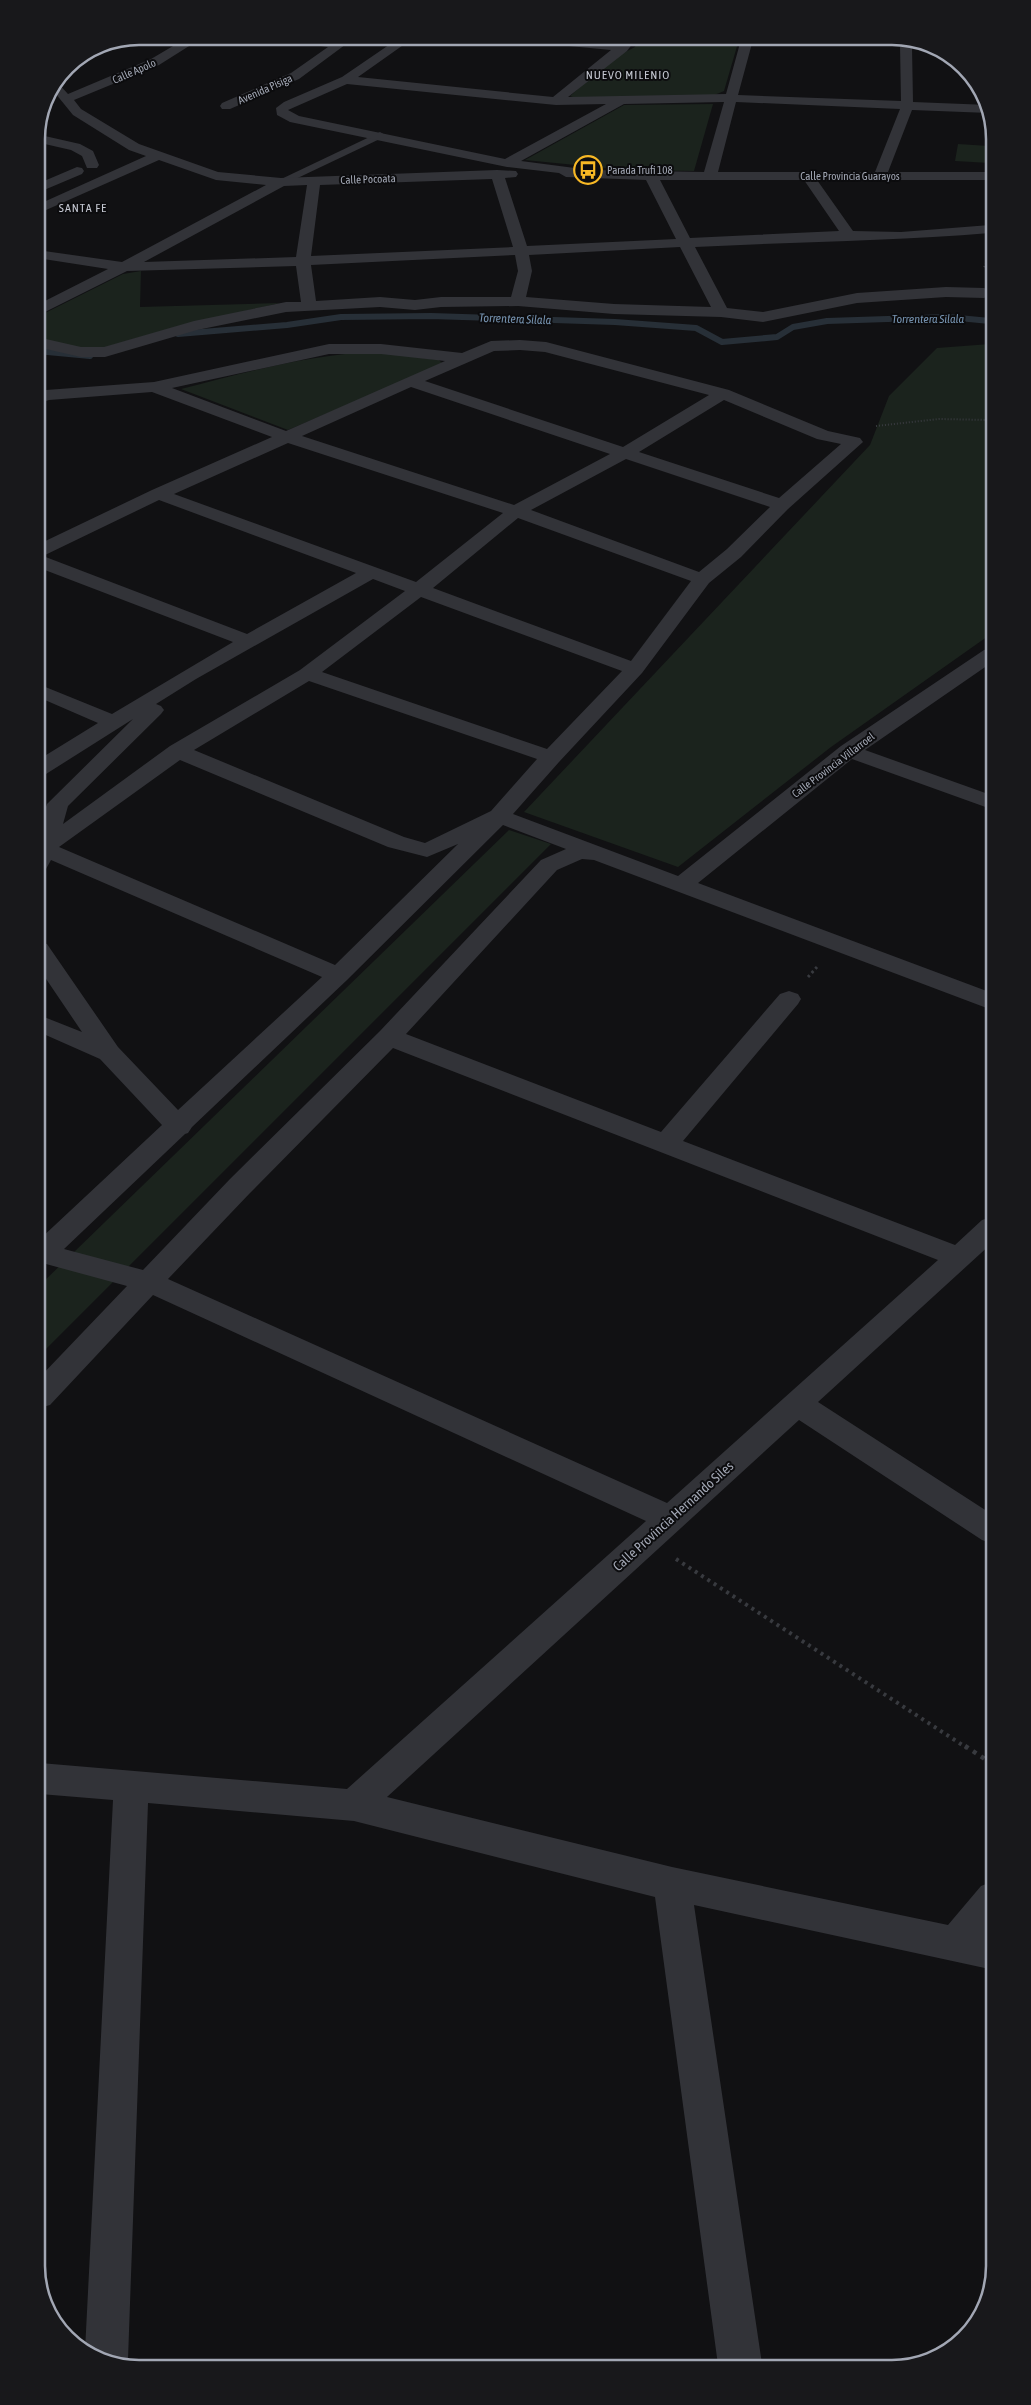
<svg xmlns="http://www.w3.org/2000/svg" width="1031" height="2405" viewBox="0 0 1031 2405" font-family="'Asap Condensed',sans-serif">
	<style>
		.green { fill: #1b231d }
		.lines { fill: none; stroke-linecap: round; stroke-linejoin: round }
		.stream { stroke: #272f37; stroke-width: 6 }
		.path-far3 { stroke: #383a3f; stroke-width: 2; stroke-dasharray: 1 2; stroke-linecap: butt }
		.path-far2 { stroke: #383a3f; stroke-width: 3; stroke-dasharray: 2.5 3; stroke-linecap: butt }
		.path-far1 { stroke: #383a3f; stroke-width: 4; stroke-dasharray: 3 4.5; stroke-linecap: butt }
		.path { stroke: #383a3f; stroke-width: 4.5; stroke-dasharray: 4 5.5; stroke-linecap: butt }
		.service { fill: #323338; fill-rule: evenodd }
		.minor { fill: #323338; fill-rule: evenodd }
		.labels { text-anchor: middle; stroke-width: 4; stroke-linejoin: round; paint-order: stroke }
		.far-street-label { font-size: 11px; fill: #a2a7b4; stroke: #0c0c0e }
		.far-poi-label { font-size: 11px; fill: #a2a7b4; stroke: #0c0c0e; text-anchor: start }
		.far-neighbourhood-label { font-size: 12px; letter-spacing: 1px; fill: #c3c6d0; stroke: #0c0c0e }
		.far-water-label { font-size: 12px; font-style: italic; fill: #7794b1; stroke: #0c0c0e }
		.street-label { font-size: 14px; fill: #a2a7b4; stroke: #0c0c0e }
		.rim { fill: none; stroke: #a2a7b4; stroke-width: 2.5 }
	</style>
	<rect width="100%" height="100%" fill="#111113"/>
	<path class="green" d="M639,36h101l-16,55 -12,5 -137,2 -5,-2 42,-37 23,-12z
		M713,104l-19,67 -68,-1 -101,-10 99,-55z
		M958,144l31,2 1,17 -35,-2z
		M141,271l-1,36 140,-4 -101,23 -73,21 -20,2 -49,-10v-22l86,-43z
		M990,344l1,290 -160,113 -153,120 -154,-55 346,-367 19,-49 48,-48z
		M376,352l63,8 4,4 -155,66 -107,-41c64,-16 127,-35 195,-37z
		M509,830l42,14 -512,512v-70z"/>
	<g class="lines">
		<path class="stream" d="M178,334l109,-9 54,-8 90,-1 184,6 81,6 26,14 55,-5 16,-10 34,-6 121,-4 42,4
			M37,351l53,5"/>
		<path class="path-far3" d="M984,267l6,-10
			M876,426l63,-7 51,1"/>
		<path class="path-far2" d="M808,977l9,-10"/>
		<path class="path-far1" d="M676,1559l291,189"/>
		<path class="path" d="M965,1746l29,19"/>
		<path class="service" d="M380,132l5,3 -1,2 -99,47h-8l-2,-2z"/>
		<path class="minor" d="M190,36h15l-46,29 -85,35 7,9 58,35 79,28 63,6 216,-8 19,1 2,3 -2,3 -11,1 22,68 149,-7 -30,-59 -80,-3 -7,-4 -52,-6 -217,-45 -13,-7 -1,-7 8,-6 58,-25 60,-41h14l-58,41 195,20 58,-47 -115,-11 -6,-3h47l82,8 8,-5 6,4 -6,8 -59,46 158,-3 16,-58h12l-16,59 163,6 -1,-56 10,-4 11,4 -9,2 1,55 76,3v8l-77,-3 -24,62h102v8h-173l36,51 48,1 89,-7v8c-98,8 -197,9 -295,14l32,61 36,4 94,-19 89,-6 38,1 5,2 1,5 -6,3 -38,-1 -89,6 -94,19 -42,-5 -107,-3 -96,-8 -77,1 -26,3 -35,-3 -94,5 -89,18 -92,27h-24l-44,-10v-10l44,10h23l90,-26 92,-19h15l-5,-36 -169,5 -90,45v-11l71,-36 -71,-11v-8l85,12 144,-77 -50,-5 -57,-20 -122,54v-9l109,-49 -17,-6 -56,-35 -22,-27 5,-7 12,13 83,-35zM347,84l209,21 50,-1 -101,55 -206,-43 -11,-6zM724,102l-20,70 -114,-2 -69,-9 103,-57zM736,102l164,7 -25,63h-157zM492,179l21,68 -202,9 9,-71zM660,180h144l35,51 -149,7zM307,185l-11,72 -152,5 140,-76zM680,247l31,60 -97,-3 -88,-7 6,-26 -3,-16zM515,255l3,16 -7,26h-70l-26,3 -35,-3 -64,4 -5,-36z
			M265,36h34l37,5 7,-5h14l-58,43 -69,30h-8l-2,-3 2,-3 69,-30 37,-26 -57,-8z
			M36,134l44,10 13,7 6,14 -2,3h-10l-5,-12 -11,-6 -35,-8z
			M77,167l5,1 2,3 -2,3 -45,19v-9z
			M520,340l26,2 183,48 99,41 32,7 3,4 -75,67 -47,48 -32,26 -67,90 -83,89 -46,52 165,62 163,-130 143,-96 7,-2v15l-126,87 126,45v14l-139,-50 -154,124 294,110v17l-398,-150 -12,-1 -25,11 -151,164 255,98 119,-138 9,-3 9,3 3,5 -3,5 -115,137 272,104 27,-25 10,-3v26l-174,159 175,113v29l-11,-4 -183,-120 -412,377 285,70 276,58 33,-39 13,-5v45l-6,7 6,1v36l-300,-65 68,459 -44,1 -63,-468 -301,-76 -206,-18 -20,556 -3,7 -40,-15 28,-551 -73,-6v-31l307,26 299,-268 -493,-226 -103,110 -11,3v-30l88,-92 -81,-22 -7,2v-26l123,-115 -62,-66 -61,-27v-17l43,17 -44,-65v-25l9,2 71,103 60,63 144,-133 -271,-117 -5,9 -8,2v-42l9,-25 86,-85 -87,55 -8,1v-15l60,-37 -60,-26v-13l74,30 121,-72 -196,-75v-22l115,-55 120,-53 -120,-45 -103,8 -12,4v-11l9,-3 108,-8 175,-38h52l81,9 29,-12zM520,350l25,2 164,43 -86,52 -198,-66 69,-30zM329,354h52l64,7 -159,70 -114,-43zM411,387l199,67 -96,51 -212,-69zM724,400l93,39 24,5 -62,54 -140,-46zM288,443l215,70 -87,69 -242,-88zM626,459l144,48 -43,42 -28,23 -168,-62zM159,500l197,73 -109,61 -204,-78zM518,518l173,63 -60,80 -198,-73zM373,579l32,12 -105,79 -130,76 -107,78 5,-18 93,-92 3,-4 -3,-4 -5,-2 40,-25zM421,597l201,74 -75,78 -225,-77zM309,681l228,78 -46,52 -66,32 -21,-6 -210,-87zM180,760l208,87 39,10 31,-13 -123,121 -276,-118zM503,825l63,24 -25,11 -161,171 -150,148 -87,91 -79,-21 121,-115 3,-1 4,-6 155,-147zM393,1048l545,212 -271,243 -499,-224 82,-86z"/>
	</g>
	<defs>
		<symbol id="bus-ring" viewBox="-11 -11 22 22"><circle r="9.5" fill="#0c0c0e" stroke="#f7b825" stroke-width="1.5"/><path d="M-5-6H5V4H4V6H2V4H-2V6H-4V4H-5ZM-3.5-4V0h7V-4ZM-3.5 1.2v1.5H-2V1.2ZM2 1.2v1.5H3.5V1.2Z" fill="#f7b825"/></symbol>
	</defs>
	<g fill-rule="evenodd">
		<use href="#bus-ring" x="572" y="154" width="32" height="32"/>
	</g>
	<g class="labels">
		<g class="far-street-label">
			<text transform="translate(134 71) rotate(-24)" y="4">Calle Apolo</text>
			<text transform="translate(265 89) rotate(-24)" y="4">Avenida Pisiga</text>
			<text x="850" y="180">Calle Provincia Guarayos</text>
			<text transform="translate(368 179) rotate(-2)" y="4">Calle Pocoata</text>
			<text transform="translate(833 765) rotate(-37)" y="4">Calle Provincia Villarroel</text>
		</g>
		<g class="far-poi-label">
			<text x="607" y="174">Parada Trufi 108</text>
		</g>
		<g class="far-neighbourhood-label">
			<text x="628" y="79">NUEVO MILENIO</text>
			<text x="83" y="212">SANTA FE</text>
		</g>
		<g class="far-water-label">
			<text transform="translate(515 319) rotate(2)" y="4">Torrentera Silala</text>
			<text x="928" y="323">Torrentera Silala</text>
		</g>
		<g class="street-label">
			<text transform="translate(673 1516) rotate(-42)" y="5">Calle Provincia Hernando Siles</text>
		</g>
	</g>
	<path d="M0 0H1031V2405H0ZM139 45H892A94 94 0 0 1 986 139V2266A94 94 0 0 1 892 2360H139A94 94 0 0 1 45 2266V139A94 94 0 0 1 139 45Z" fill="#18181b" fill-rule="evenodd"/>
	<path class="rim" d="M139 45H892A94 94 0 0 1 986 139V2266A94 94 0 0 1 892 2360H139A94 94 0 0 1 45 2266V139A94 94 0 0 1 139 45Z"/>
</svg>
